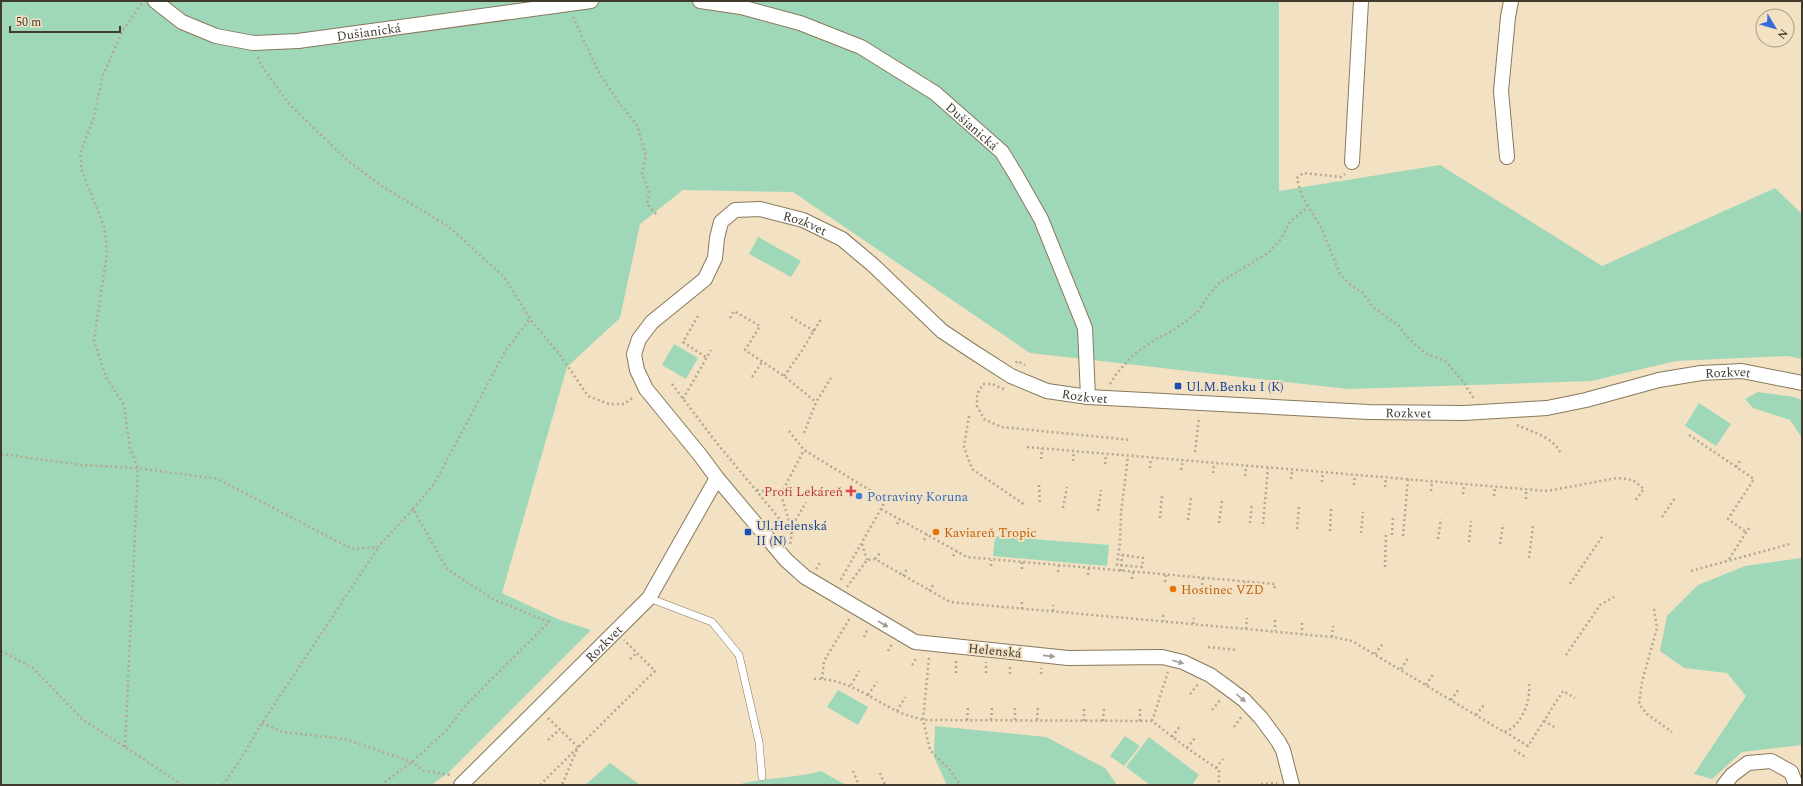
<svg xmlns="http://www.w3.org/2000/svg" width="1803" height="786" viewBox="0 0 1803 786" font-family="Spectral,serif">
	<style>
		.green { fill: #9fd8b8 }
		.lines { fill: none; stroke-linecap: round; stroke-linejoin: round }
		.lane-casing { stroke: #88795c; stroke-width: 8 }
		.street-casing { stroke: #88795c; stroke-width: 16 }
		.path { stroke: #b5a88f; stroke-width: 2.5; stroke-dasharray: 2 3; stroke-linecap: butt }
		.lane { stroke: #fff; stroke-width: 7 }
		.street { stroke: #fff; stroke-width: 14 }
		.path-bridge { stroke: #b5a88f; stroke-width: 2.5; stroke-dasharray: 2 3; stroke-linecap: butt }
		.oneway { fill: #a09d96 }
		.transit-dot { fill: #1a4fb4; stroke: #f2e1c2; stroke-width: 1.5 }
		.health-dot { fill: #e0444e; stroke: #f2e1c2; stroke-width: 1.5 }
		.shop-dot { fill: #3f7fe0; stroke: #f2e1c2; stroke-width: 1.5 }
		.food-dot { fill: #e8710a; stroke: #f2e1c2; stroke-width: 1.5 }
		.labels { text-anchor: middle; stroke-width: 4; stroke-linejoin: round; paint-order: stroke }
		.street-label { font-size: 13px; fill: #413b2e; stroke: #f2e1c2 }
		.transit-label { font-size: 13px; fill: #164399; stroke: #f2e1c2; text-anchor: start }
		.health-label { font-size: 13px; fill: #be3a42; stroke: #f2e1c2; text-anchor: end }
		.shop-label { font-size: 13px; fill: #366cbe; stroke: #f2e1c2; text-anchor: start }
		.food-label { font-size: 13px; fill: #c56008; stroke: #f2e1c2; text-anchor: start }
	</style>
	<rect width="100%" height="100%" fill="#f2e1c2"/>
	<path class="green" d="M1,1h1278v190l161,-26 162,101 173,-78 27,26v145l-14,-3 -112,5 -85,20 -243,8 -318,-36 -237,-161 -110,-2 -43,34 -20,94 -53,49 -65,226 58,27 31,10 -144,144 -16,11h-430z
		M758,237l43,24 -10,16 -42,-23z
		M674,344l24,14 -12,21 -24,-14z
		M1758,392l36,5 8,3v38l-12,-18 -37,-12 -8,-9z
		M1699,403l32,21 -15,22 -31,-20z
		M995,536l114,9 -2,21 -114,-10z
		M1802,558v187l-60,7 -30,27 -18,-5 52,-78 -19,-23 -43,-5 -24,-17 7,-35 31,-31 47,-19z
		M838,690l30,17 -10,18 -31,-18z
		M935,726l111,11 59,31 12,17h-170l-13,-28z
		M1125,736l15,10 -16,20 -14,-10z
		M1149,737l50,38 -7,10h-42l-24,-18z
		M610,763l30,22h-55z
		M821,771l21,12 7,2h-112c28,-8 56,-6 84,-14z"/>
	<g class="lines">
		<defs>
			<path id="lane" d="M649,598l63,24 27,33 20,87 3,35"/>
			<g id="street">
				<path id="s1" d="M155,1l27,21 34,14 37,7 45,-2 293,-40"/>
				<path id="s2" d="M700,1l41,6 59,16 61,24 74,46 67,59 14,23 25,44 44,109 3,69"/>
				<path d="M1507,157l-6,-66 7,-74 3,-16"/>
				<path d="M1352,162l9,-161"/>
				<path id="s3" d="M461,785l188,-187 68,-120"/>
				<path id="s4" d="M1292,785l-9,-35 -5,-9 -17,-23 -17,-18 -16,-12 -18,-13 -27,-13 -21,-5 -94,1 -153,-16 -110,-65 -19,-17 -69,-82 -17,-23 -54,-66 -9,-19 -3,-16 5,-15 13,-17 53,-43 10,-21 2,-20 4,-16 14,-12 25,-1 43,11 39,19 31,26 69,66 30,20 39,25 36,15 41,6 281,15 95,1 83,-5 39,-8 73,-20 42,-7 41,-2 60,12"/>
				<path d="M1724,785l8,-10 16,-12 23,-2 20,11 5,13"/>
			</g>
		</defs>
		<use href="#lane" class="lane-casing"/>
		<use href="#street" class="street-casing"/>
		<path class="path" d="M573,17l25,54 22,33 17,21 9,31 -4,18 7,17 -2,13 11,12
			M258,57l3,8 29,40 57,55 36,27 65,39 57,52 25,41 30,36 28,41 21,8h15l10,-7
			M1307,205l14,22 19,47 12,12 11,7 10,14 26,19 7,10 19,17 20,8 17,19 12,19
			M698,316l-15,26 24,16
			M791,317l23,14
			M730,318l4,-7 26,15 -15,24 39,26 32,26
			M1016,363l1,-2 8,4
			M784,376l17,-24 20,-33
			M752,377l10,-15
			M672,384l44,58 76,92 -2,10
			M1110,384l7,-11 17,-19 22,-15 16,-8 25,-18 11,-17 11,-13 49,-30 13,-14 9,-17 15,-13 2,-4 -6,-11 -4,-16 6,-5 38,4 4,-3
			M1210,388h10l-2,3
			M1004,389l-12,-5h-9l-6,10v12l7,13 17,8 130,13
			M683,399l28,-49
			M969,416l-5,31 8,22 53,36
			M1517,425c15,7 37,12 44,29
			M789,431l15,19 82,50 -46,81
			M804,433l12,-31 15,-24
			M1689,435l65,44 -26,40 18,13
			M1027,447l520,44 70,-13 16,2 11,9 -10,13
			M1195,452l4,-35
			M1,454l82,11 55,3 80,11 134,70 26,-2 35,-38 34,60 46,30 56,23 -83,83 -20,26 -34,31 -31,23
			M1041,459l1,-11
			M1073,461l1,-10
			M1105,464l1,-10
			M1736,467l4,-6
			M1150,468l1,-10
			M1181,470l2,-10
			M1213,473l1,-10
			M1245,476l1,-10
			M1291,479l1,-9
			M1322,482l1,-10
			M1039,485l1,20
			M1354,485l1,-10
			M1385,487l1,-10
			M757,490l24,4 10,34
			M1431,491l1,-9
			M781,494l23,-44
			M1463,494l1,-10
			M1494,496l1,-9
			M1526,499v-10
			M1063,508l4,-21
			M413,509l21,-25 72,-134 24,-31
			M881,509l86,48 308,27 -1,7
			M1098,511l3,-21
			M1662,517l13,-19
			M1160,518l2,-22
			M1188,520l3,-22
			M1219,523l3,-22
			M1250,523l2,-20
			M897,524l3,-5
			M1263,524l5,-56
			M1297,529l2,-22
			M1330,531l1,-22
			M1361,533l2,-21
			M792,534l-1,-6 15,-26
			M1392,535l1,-20
			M1403,536l5,-57
			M1438,539l3,-20
			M924,540l3,-6
			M1469,542l2,-21
			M862,544l5,16
			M1500,544l3,-20
			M1122,555l21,3 -1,9 -25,-2 3,-23 1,-29 7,-57
			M953,556l4,-5
			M1529,558l4,-32
			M875,559l5,-6
			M1729,559l20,-31
			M991,566v-6
			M1385,567l1,-32
			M816,569l5,-8
			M1022,569v-7
			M1691,571l99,-27
			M1058,572l1,-7
			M1088,575l1,-7
			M903,576l4,-7
			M1132,579l1,-7
			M1165,582l1,-7
			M1570,584l32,-47
			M1202,585l1,-7
			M847,587l20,-27 8,-1 75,43 296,27 86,8 20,4 152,91c17,-5 27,-31 25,-48
			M1245,589v-8
			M929,591l5,-7
			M1022,602v7
			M1654,609l3,19 -15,54 -3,22 8,10 25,18
			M1053,611v-6
			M1163,615l1,6
			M1275,620v11
			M1302,623v11
			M1193,624l1,-6
			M1246,629l1,-11
			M864,637l3,-7
			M1332,637l1,-11
			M1208,647l29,3
			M1,651l32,17 50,52 42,27 57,38
			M888,651l4,-7
			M1375,654l9,-12
			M1566,655l34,-50 14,-8
			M929,658l-6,62 7,30 19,19 11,16
			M630,659l7,-6
			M912,665l5,-8
			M1401,669l8,-12
			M956,673v-14
			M986,673v-11
			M1010,674v-9
			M1041,674v-6
			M814,679c33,-1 57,20 85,33 8,4 16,5 24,8l229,1 35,27 32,22v15
			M822,679l2,-18 26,-43
			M851,685l8,-14
			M1426,685l8,-12
			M1190,694l8,-10
			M868,695l9,-13
			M1451,700l8,-11
			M1212,710l9,-11
			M897,711l8,-14
			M1476,715l8,-10
			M548,718l30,29 -16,38
			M967,720l1,-14
			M991,720l1,-14
			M1015,720v-13
			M1037,720l1,-13
			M1084,721v-13
			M1103,721l1,-13
			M1140,721v-12
			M1152,721l16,-49
			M1544,721l12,7
			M262,723l21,9 62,7 67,23 12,9 27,4
			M1234,727l8,-11
			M1505,732l23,14 35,-55 12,7
			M1172,737l8,-11
			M548,740l12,-11
			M125,747l13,-279 -8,-20 -6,-43 -18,-28 -12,-37 13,-86 -2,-25 -23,-58 -2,-18 13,-33 10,-45 20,-45 19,-27
			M1187,748l8,-10
			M1514,750l13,8
			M1216,768l7,-9
			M853,771l6,14
			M880,773l5,12
			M1261,784l16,-1
			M223,785l16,-23 23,-39 116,-175
			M540,785l115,-114 -31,-31"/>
		<use href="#lane" class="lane"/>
		<use href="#street" class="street"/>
		<path class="path-bridge" d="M1121,571l1,-16"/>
	</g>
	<defs><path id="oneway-solid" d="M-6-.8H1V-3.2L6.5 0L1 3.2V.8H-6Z"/></defs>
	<g class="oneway">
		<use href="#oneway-solid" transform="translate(883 624) rotate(30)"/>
		<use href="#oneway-solid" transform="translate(1049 656) rotate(6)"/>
		<use href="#oneway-solid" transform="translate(1178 662) rotate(16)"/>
		<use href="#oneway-solid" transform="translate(1241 698) rotate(40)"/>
	</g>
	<g class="transit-dot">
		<rect x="1174" y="382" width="8" height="8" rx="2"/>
		<rect x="744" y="528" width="8" height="8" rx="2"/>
	</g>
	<path class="health-dot" d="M849 485h4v4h4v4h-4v4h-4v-4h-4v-4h4z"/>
	<circle class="shop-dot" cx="859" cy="496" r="4"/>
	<g class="food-dot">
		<circle cx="936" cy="532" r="4"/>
		<circle cx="1173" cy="589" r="4"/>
	</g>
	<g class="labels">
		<g class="street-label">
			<text dy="5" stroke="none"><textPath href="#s1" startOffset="225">Dušianická</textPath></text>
			<text dy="5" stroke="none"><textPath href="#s2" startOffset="305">Dušianická</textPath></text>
			<text dy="5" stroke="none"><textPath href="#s4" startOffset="1109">Rozkvet</textPath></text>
			<text dy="5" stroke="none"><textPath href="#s4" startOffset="2093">Rozkvet</textPath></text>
			<text dy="5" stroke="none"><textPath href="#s4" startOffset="1445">Rozkvet</textPath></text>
			<text dy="5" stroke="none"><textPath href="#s4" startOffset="1769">Rozkvet</textPath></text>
			<text dy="5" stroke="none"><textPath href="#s3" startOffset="201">Rozkvet</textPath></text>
			<text transform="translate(995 650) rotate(6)" y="5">Helenská</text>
		</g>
		<g class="transit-label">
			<text x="1186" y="391">Ul.M.Benku I (K)</text>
			<text x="756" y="530">Ul.Helenská<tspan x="756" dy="15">II (N)</tspan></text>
		</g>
		<g class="health-label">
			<text x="843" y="496">Profi Lekáreň</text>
		</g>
		<g class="shop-label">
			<text x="867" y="501">Potraviny Koruna</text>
		</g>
		<g class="food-label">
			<text x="944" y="537">Kaviareň Tropic</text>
			<text x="1181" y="594">Hostinec VZD</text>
		</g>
	</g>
	<rect width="1803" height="786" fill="none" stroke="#413b2e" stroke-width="4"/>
	<g transform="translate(1775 28) rotate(128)"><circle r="19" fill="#f2e1c2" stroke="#ab9f87"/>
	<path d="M0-3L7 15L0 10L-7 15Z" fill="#396ada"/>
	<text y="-6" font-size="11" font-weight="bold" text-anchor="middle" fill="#413b2e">N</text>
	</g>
	<path d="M10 26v6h110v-6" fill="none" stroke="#413b2e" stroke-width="2"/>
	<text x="16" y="26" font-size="12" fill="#413b2e" stroke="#f2e1c2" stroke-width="3" paint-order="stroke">50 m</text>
</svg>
